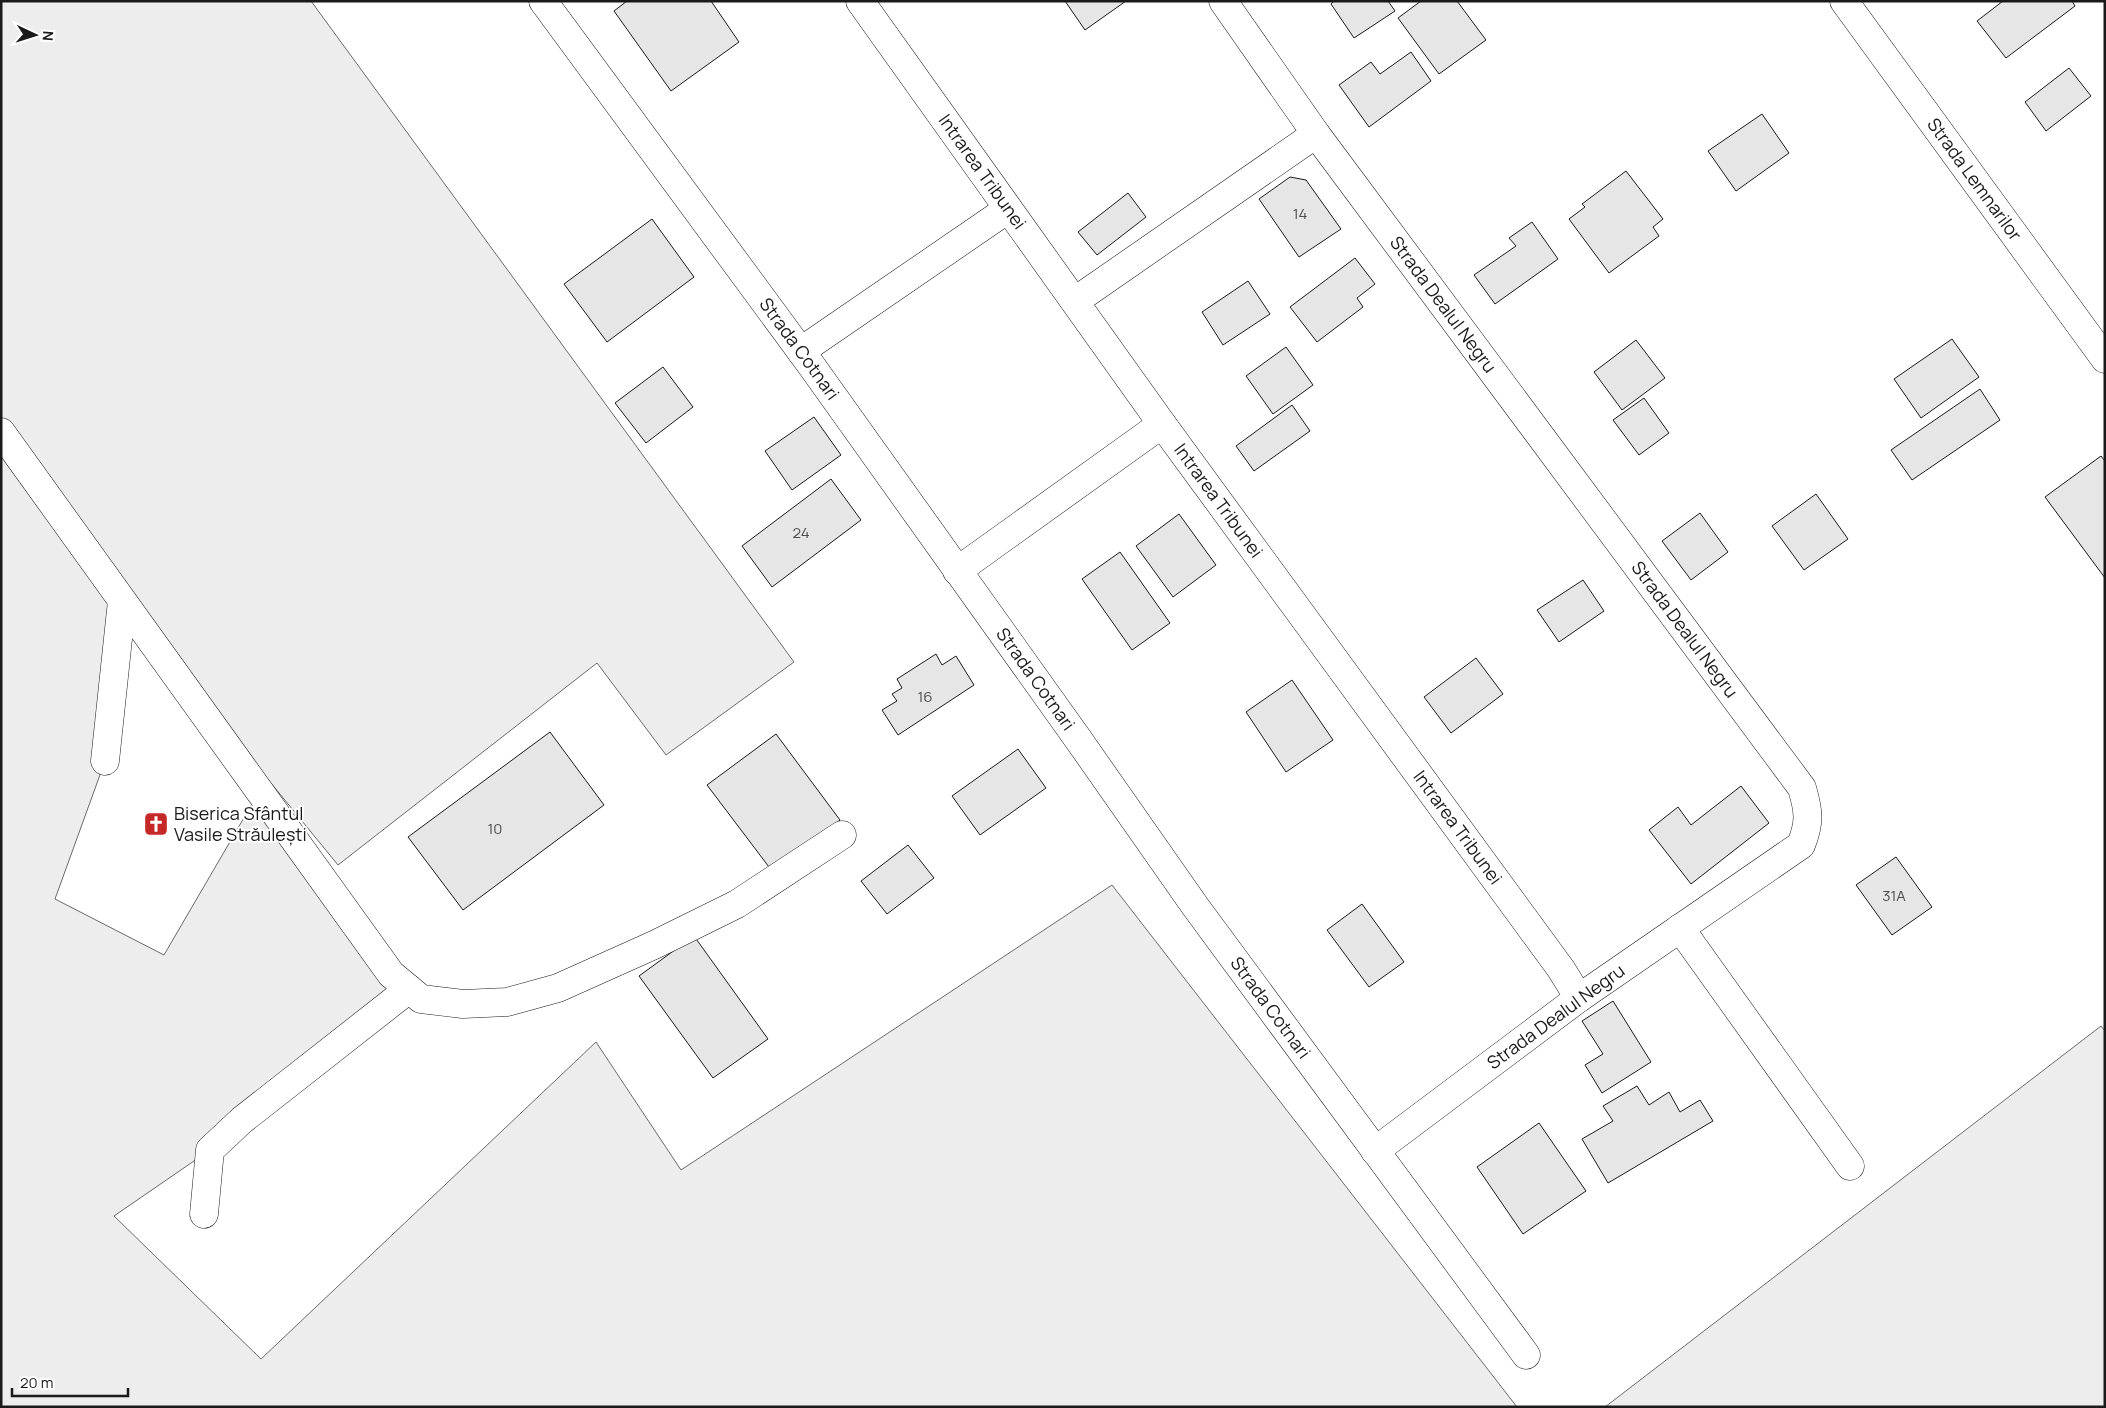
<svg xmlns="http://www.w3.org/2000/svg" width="2106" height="1408" viewBox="0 0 2106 1408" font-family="Manrope,sans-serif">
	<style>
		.built { fill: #ededed; stroke: #6a6a6a }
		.building { fill: #e6e6e6; stroke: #1a1a1a }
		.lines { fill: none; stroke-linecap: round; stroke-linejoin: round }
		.minor-casing { stroke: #1a1a1a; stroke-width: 29 }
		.minor { stroke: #fff; stroke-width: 28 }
		.labels { text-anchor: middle; stroke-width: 4; stroke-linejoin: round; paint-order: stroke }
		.number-label { font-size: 15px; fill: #4d4d4d }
		.street-label { font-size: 18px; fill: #1a1a1a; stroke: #fff }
		.poi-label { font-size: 18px; fill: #1a1a1a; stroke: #fff; text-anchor: start }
	</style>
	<rect width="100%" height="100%" fill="#fff"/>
	<path class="built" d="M1,1h310l483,661 -128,93 -69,-92 -259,202 -216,-264 -17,160 -50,138 109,56 95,-163 150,197 -199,161 -96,66 147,143 335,-317 85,128 431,-285 405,522h-1516z
		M2101,1026l4,5v376h-500z"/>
	<path class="building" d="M627,1h84l28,41 -68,49 -57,-80z
		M1065,1h61l-41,29z
		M1334,1h54l7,10 -41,27 -23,-34z
		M1421,1h36l29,39 -47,34 -41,-56z
		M2003,1h69l3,5 -69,52 -29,-37z
		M1411,52l20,29 -62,46 -30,-42 32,-23 9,12z
		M2069,68l22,28 -45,35 -21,-29z
		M1762,114l27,39 -53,38 -28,-40z
		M1626,171l37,48 -10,8 6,9 -50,37 -40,-54 16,-12 -3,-3z
		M1290,177l16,3 35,49 -42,28 -40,-58z
		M1128,193l18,24 -49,38 -19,-23z
		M652,219l42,58 -87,65 -43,-58z
		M1532,222l26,37 -63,45 -21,-29 42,-29 -7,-8z
		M1355,258l20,26 -18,14 6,9 -46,35 -27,-35z
		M1248,281l22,33 -47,31 -21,-33z
		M1952,339l27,38 -58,41 -27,-39z
		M1636,340l29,38 -43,32 -28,-38z
		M1286,347l27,38 -40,29 -27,-38z
		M663,367l30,40 -47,36 -31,-40z
		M1980,389l20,31 -88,60 -21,-30z
		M1644,398l25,35 -30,22 -26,-35z
		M1292,405l18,26 -56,40 -18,-25z
		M814,417l27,38 -49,35 -27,-39z
		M2101,456l4,5v117l-60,-81z
		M831,479l30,41 -89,67 -30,-41z
		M1816,494l32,45 -44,31 -32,-44z
		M1700,513l28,39 -37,28 -29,-39z
		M1179,514l37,51 -43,32 -37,-51z
		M1120,552l50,71 -38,27 -50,-71z
		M1583,580l21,31 -45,31 -22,-32z
		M936,654l6,11 14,-9 18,29 -76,50 -16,-25 15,-9 -5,-7 10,-6 -5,-9z
		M1476,658l27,36 -52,39 -27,-36z
		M1292,680l41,60 -47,32 -40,-60z
		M550,732l54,73 -141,105 -55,-73z
		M776,734l64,86 -68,51 -65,-86z
		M1018,749l28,39 -66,47 -28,-39z
		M1741,786l28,37 -78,61 -42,-54 29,-23 13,18z
		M908,845l26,33 -47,36 -26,-33z
		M1896,857l36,50 -40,28 -36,-50z
		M1362,904l42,58 -35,25 -42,-57z
		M694,936l74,103 -55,39 -74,-102z
		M1613,1001l38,61 -49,31 -17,-28 18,-11 -21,-33z
		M1637,1086l12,19 20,-13 11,20 20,-12 13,21 -105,62 -26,-44 31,-18 -10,-15z
		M1539,1123l47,68 -63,43 -46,-67z"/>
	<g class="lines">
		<defs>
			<g id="minor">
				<path id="s1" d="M543,1l268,364 267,374 117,167 331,449"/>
				<path id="s2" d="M860,1l302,423 399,545 18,29"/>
				<path id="s3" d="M1223,1l93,133 486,654c7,24 8,34 -1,57l-222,153 -204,153"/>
				<path id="s4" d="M1844,1l261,358"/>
				<path d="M1075,301l241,-167"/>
				<path d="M801,351l207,-142"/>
				<path d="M1,432l390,542 30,25 42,5 44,-2 51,-14 96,-43 83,-41 105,-69"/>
				<path d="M957,571l205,-147"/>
				<path d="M105,761l17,-160"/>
				<path d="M1680,928l170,238"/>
				<path d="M204,1214l6,-64 32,-30 167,-131"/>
			</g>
		</defs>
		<use href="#minor" class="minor-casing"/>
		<use href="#minor" class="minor"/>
	</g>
	<defs>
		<symbol id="church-square" viewBox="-11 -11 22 22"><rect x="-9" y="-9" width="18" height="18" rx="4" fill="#c62828" stroke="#fff"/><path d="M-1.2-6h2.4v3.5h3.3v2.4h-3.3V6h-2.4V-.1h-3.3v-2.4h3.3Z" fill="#fff"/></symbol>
	</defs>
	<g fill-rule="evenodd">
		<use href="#church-square" x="142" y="810" width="28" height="28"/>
	</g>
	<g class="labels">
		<g class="number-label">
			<text x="1300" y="219">14</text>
			<text x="801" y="538">24</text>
			<text x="925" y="702">16</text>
			<text x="495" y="834">10</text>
			<text x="1894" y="901">31A</text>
		</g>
		<g class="street-label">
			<text dy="6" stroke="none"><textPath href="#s2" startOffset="210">Intrarea Tribunei</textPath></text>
			<text dy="6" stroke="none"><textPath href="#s4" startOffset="221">Strada Lemnarilor</textPath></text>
			<text dy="6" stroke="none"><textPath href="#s3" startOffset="375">Strada Dealul Negru</textPath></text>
			<text dy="6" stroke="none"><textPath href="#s1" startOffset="432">Strada Cotnari</textPath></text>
			<text dy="6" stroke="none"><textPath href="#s2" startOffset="615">Intrarea Tribunei</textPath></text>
			<text dy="6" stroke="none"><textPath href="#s3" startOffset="780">Strada Dealul Negru</textPath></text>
			<text dy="6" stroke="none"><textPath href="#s1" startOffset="838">Strada Cotnari</textPath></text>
			<text dy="6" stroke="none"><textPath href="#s2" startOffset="1020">Intrarea Tribunei</textPath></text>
			<text dy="6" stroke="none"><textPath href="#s1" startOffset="1242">Strada Cotnari</textPath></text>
			<text transform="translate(1556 1017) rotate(-36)" y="6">Strada Dealul Negru</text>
		</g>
		<g class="poi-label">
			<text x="174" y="820">Biserica Sfântul<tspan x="174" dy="21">Vasile Străulești</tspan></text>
		</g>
	</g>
	<rect width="2106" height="1408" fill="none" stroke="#1a1a1a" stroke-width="5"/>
	<g transform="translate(35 35) rotate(94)" stroke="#ffffff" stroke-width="4" paint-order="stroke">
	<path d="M0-4L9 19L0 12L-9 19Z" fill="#1a1a1a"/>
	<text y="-8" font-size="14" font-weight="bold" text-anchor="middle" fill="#1a1a1a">N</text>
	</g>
	<path d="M12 1388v8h116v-8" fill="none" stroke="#1a1a1a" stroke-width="2.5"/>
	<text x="20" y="1388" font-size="15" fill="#1a1a1a" stroke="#ffffff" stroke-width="4" paint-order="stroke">20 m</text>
</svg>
